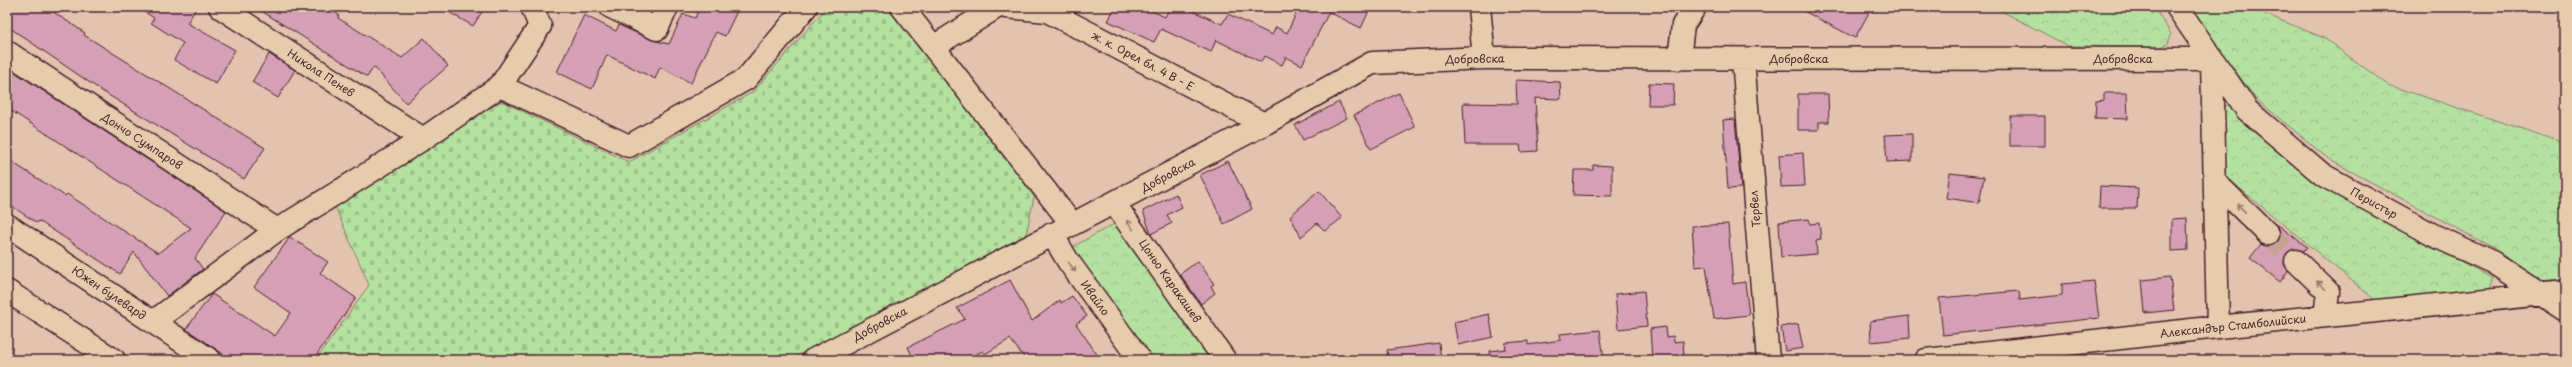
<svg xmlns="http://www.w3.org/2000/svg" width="2572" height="367" viewBox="0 0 2572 367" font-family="'Playpen Sans',sans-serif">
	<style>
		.cemetery { fill: url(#cemetery-stones); stroke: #7f8065 }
		.park { fill: url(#park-crowns); stroke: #7f8065 }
		.building { fill: #d59fb6; stroke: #4a1f2b }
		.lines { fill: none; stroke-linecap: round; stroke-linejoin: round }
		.minor-tunnel { stroke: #c4a295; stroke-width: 22; stroke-dasharray: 22 11; stroke-linecap: butt }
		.minor-casing { stroke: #4a1f2b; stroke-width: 25 }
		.minor { stroke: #e5ccad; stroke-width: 22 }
		.oneway { stroke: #98766c }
		.labels { text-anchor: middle; stroke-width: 3; stroke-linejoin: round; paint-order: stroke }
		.street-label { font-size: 11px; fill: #4a1f2b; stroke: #e5ccad }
	</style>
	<defs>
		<pattern id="cemetery-stones" width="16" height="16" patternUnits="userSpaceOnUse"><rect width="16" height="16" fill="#b4e19f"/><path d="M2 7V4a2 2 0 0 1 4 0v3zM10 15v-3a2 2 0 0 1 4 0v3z" fill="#9cc189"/></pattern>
		<pattern id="park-crowns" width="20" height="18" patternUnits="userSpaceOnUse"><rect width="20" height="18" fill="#b4e19f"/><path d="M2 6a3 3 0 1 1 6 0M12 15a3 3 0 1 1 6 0" fill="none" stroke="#9cc189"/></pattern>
	</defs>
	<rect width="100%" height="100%" fill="#e2c3af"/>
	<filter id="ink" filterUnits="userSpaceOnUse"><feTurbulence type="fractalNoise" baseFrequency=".025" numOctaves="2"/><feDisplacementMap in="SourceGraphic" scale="8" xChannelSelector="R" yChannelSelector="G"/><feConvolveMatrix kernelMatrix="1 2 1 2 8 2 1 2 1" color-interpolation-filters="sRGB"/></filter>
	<g filter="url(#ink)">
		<path class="cemetery" d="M827,7h59l38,39 110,151 -8,38 -237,125h-473l53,-75 -35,-81 167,-103 128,61 124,-70z"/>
		<path class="park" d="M1994,7h160l17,27 -3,10 -7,3 -93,-1z
			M2204,7h44l76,31 64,47 177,58v136l-24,3 -40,-30 -171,-92 -74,-61 -64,-87z
			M2231,104l8,11 76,68 177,95 -1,10 -116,12 -149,-123 -5,-69z
			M1116,223l100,137h-68l-81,-110z"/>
		<path class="building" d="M7,7h39l39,26 -1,2 181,113 -21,31 -142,-88 -95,-65z
			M137,7h60l-10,16 48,27 -19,34 -42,-24 9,-17 -32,-20 3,-5z
			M255,7h71l13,8 -1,3 64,40 22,-20 24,28 -42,37 -32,-36 -7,10z
			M440,7h45l-12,19z
			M700,7h39l-14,29 -9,-4 -25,51 -31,-16 -5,12 -48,-24 -15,34 -35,-17 27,-57 32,16 3,-6 33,15 17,4 14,-30 12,4z
			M1115,7h29l21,10 5,-10h14l38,17 6,-10 44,21 4,-8 11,6 12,-26h72l-10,21 -32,-16 -27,53 -16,-8 -4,8 -18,-9 -3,6 -45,-22 -5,12 -50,-23 -7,13 -46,-21z
			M1796,7h76l-17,31z
			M269,54l26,16 -17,28 -26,-16z
			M7,67l219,144 -31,47 8,11 -36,27 -33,-44 -14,22 -81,-53 -2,2 -30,-20v-44l58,37 2,-2 91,59 33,-25 -184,-120z
			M1516,80l44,2 1,17 -26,-1 3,53 -17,1 -1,-7h-55l-2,-42 54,1z
			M1649,83l25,1 -1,21h-25z
			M1399,93l16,34 -44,22 -17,-34z
			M2104,93h23l1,26 -33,-1 1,-17 8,-1z
			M1798,94h30l1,28h-10v8h-21z
			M1339,102l8,16 -44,22 -8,-15z
			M2010,116h35v30h-35z
			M1735,119l6,69 -13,1 -5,-69z
			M1912,134v27l-25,1 -2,-27z
			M1803,153l2,33 -24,1 -2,-32z
			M1228,161l24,48 -28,15 -24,-49z
			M1593,165l19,1v30l-39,-1 1,-25h19z
			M1950,173l34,4 -5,26 -33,-5z
			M2100,186l38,2 -1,20h-38z
			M1319,191l23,27 -17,13 -8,-8 -16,14 -11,-21z
			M1176,194l6,13 -15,8 5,8 -21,11 -8,-23z
			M2187,218l1,32 -16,1v-32z
			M1809,219l1,5 9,-1 2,16 -5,1 1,14 -36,3 -2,-35z
			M1728,224l5,60 12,-2 4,33 -35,4 -8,-53 -11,1 -3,-41z
			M2277,224l30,23 -3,4 -11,-2 -6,4 -3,11 4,7 -8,11 -30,-24 11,-14 10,2 6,-4 3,-11z
			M290,237l38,25 -8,11 36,25 -43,62h-81l-46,-31 26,-35 63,42 16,-23 -37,-26z
			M1198,261l16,23 -3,2 4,7 -14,11 -21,-30z
			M2170,277l4,33 -29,3 -3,-33z
			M1010,280l22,41 28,-21 1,3 11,-7 15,20 -11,8 25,36h-75l-16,-21 -25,15 -2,-3 -19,9h-50l-6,-13 57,-28 -8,-11z
			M2094,281l5,37 -156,17 -4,-37 80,-7 1,9 42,-5v-11z
			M1644,291l3,35 -29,3 -3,-35z
			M1489,314l4,23 -35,8 -4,-23z
			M1909,316l1,22 -39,4 -1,-21z
			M1798,324l5,24 -18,3 -4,-24z
			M1665,327l1,10 7,-1 1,6 9,-1 1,16 -32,3 -2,-31z
			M1600,330l4,30h-114v-9l16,-2 -1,-6 23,-2v4l33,-5 -1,-6z
			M1439,343l2,17h-53l-1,-10z"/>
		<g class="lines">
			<path class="minor-tunnel" d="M2268,234l28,27"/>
			<defs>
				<path id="minor" d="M220,7l203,132
					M611,7l46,22 10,-22
					M902,7l169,216
					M1006,7l41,4 217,113
					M1479,7l5,51
					M2177,7l70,103 76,65 110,60 61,28 71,47
					M933,47l64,-40
					M7,52l270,178
					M1679,59l4,-34 12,-18
					M1743,59l25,301
					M2212,59l6,268
					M500,86l129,60 117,-67 60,-72
					M2215,182l53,52
					M1114,203l111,157
					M7,225l203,135
					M1052,234l16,27 72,99
					M2296,261l32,31 -3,24
					M7,291l107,69
					M153,322l124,-92 146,-91 77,-53 40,-60 -8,-19
					M813,360l451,-236 108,-61 112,-5 728,1
					M1926,360l292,-33 347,-35"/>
			</defs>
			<use href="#minor" class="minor-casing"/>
			<use href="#minor" class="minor"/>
		</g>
		<defs><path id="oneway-shaft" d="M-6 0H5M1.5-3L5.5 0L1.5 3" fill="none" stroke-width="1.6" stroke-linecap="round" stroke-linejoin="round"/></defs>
		<g class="oneway">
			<use href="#oneway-shaft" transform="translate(2241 208) rotate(-136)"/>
			<use href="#oneway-shaft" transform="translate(1130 225) rotate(-125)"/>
			<use href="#oneway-shaft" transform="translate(1072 267) rotate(54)"/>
			<use href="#oneway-shaft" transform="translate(2321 285) rotate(-136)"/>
		</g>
	</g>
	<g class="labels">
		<g class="street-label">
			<text transform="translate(1475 59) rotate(-1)" y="4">Добровска</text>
			<text x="1799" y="63">Добровска</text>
			<text x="2123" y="63">Добровска</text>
			<text transform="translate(1143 61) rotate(28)" y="4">ж. к. Орел бл. 4 В - Е</text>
			<text transform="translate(321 73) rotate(33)" y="4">Никола Пенев</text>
			<text transform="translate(142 141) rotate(33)" y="4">Дончо Сумпаров</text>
			<text transform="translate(1168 175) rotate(-28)" y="4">Добровска</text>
			<text transform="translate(2374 203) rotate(29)" y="4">Перистър</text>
			<text transform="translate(1755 209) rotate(-95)" y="4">Тервел</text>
			<text transform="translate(1170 281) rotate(55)" y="4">Цоньо Каракашев</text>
			<text transform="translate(109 293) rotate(34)" y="4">Южен булевард</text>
			<text transform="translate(1095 298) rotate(54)" y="4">Ивайло</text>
			<text transform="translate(880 324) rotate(-28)" y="4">Добровска</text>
			<text transform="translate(2233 326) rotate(-6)" y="4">Александър Стамболийски</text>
		</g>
	</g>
	<rect width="2572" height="367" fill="none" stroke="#e5ccad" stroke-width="24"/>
	<rect x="12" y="12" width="2548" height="343" fill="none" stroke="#4a1f2b" stroke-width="1.5" filter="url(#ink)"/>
</svg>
